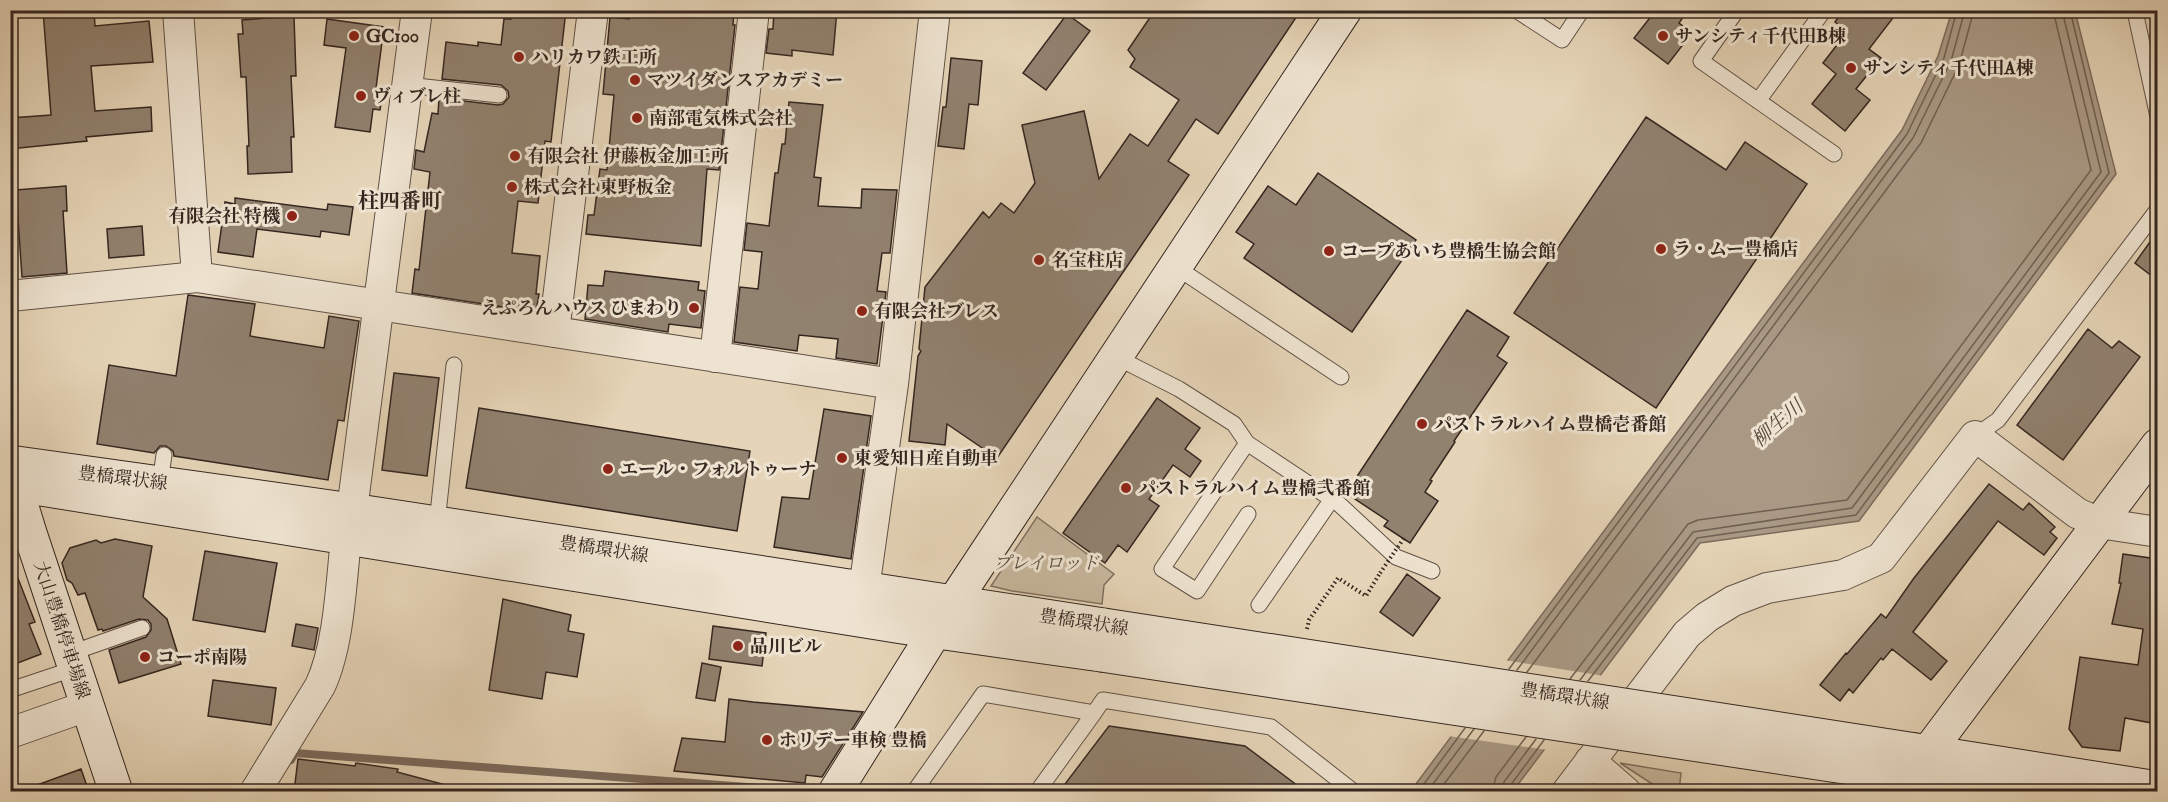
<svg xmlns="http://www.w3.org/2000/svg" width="2168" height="802" viewBox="0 0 2168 802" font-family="'IM FELL Double Pica','Noto Serif JP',serif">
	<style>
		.green { fill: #c7b79d; stroke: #7e6f5e; stroke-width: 1.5 }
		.water { fill: #a99984; stroke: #7b6b5c; stroke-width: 1.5 }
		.pier { fill: #e5d4b7 }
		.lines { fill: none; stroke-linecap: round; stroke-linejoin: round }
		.shore { stroke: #6f6052; stroke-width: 1.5 }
		.stream { stroke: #7b6b5c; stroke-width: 8 }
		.building { fill: #91816f; stroke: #352720; stroke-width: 1.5 }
		.lane-casing { stroke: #615246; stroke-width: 17 }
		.street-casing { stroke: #615246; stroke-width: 32 }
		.secondary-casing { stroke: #352720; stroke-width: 35 }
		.path { stroke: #352720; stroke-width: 4; stroke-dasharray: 1.5 3; stroke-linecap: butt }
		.lane { stroke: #eee3d0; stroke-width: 15 }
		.street { stroke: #eee3d0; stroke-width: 30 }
		.secondary { stroke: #eee3d0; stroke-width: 33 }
		.secondary-bridge-casing { stroke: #352720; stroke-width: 35; stroke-linecap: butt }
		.path-bridge { stroke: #352720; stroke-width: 4; stroke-dasharray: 1.5 3; stroke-linecap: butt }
		.secondary-bridge { stroke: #eee3d0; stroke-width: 33 }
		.poi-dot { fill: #8f2418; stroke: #eee3d0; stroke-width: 2 }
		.labels { text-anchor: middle; stroke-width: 6; stroke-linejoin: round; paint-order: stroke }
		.poi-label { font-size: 18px; font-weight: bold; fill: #352720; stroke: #eee3d0; text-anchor: start }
		.street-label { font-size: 18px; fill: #352720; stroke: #eee3d0 }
		.park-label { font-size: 18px; font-style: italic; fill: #5a4b3f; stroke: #eee3d0 }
		.water-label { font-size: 20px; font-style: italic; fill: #58493e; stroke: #eee3d0 }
		.quarter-label { font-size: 21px; font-weight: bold; fill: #352720; stroke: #eee3d0 }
	</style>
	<rect width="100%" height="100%" fill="#e5d4b7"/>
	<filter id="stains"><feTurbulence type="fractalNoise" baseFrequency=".00333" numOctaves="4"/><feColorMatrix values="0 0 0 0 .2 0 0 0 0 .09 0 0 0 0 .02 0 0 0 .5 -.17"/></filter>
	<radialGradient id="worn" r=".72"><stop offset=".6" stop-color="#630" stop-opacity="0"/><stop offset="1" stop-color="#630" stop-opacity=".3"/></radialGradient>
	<path class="green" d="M1037,517l77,57 -10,11 -2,19 -90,-13 -21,-5z
		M1620,763l61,10 -2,18h-16z"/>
	<path class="water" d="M1952,11h123l41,163 -257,347 -159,22 -187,248 -103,1 492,-662 36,-74z"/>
	<path class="pier" d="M1504,660l100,16 -56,74 -100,-14z"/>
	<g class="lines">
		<path class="shore" d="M1509,669l398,-535 37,-76 13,-48
			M1517,670l396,-532 38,-77 14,-51
			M1527,672l394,-529 38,-78 15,-55
			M1570,679l118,-155 10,-4 149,-20 244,-330 -38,-160
			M1580,680l113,-148 159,-24 249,-336 -39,-162
			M1588,681l109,-143 159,-23 253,-342 -39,-163
			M1418,792l47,-64
			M1427,792l47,-63
			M1438,792l46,-61
			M1492,792l4,-15 30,-40
			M1501,792l3,-10 32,-43
			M1509,792l1,-6 34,-46"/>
		<path class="stream" d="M291,760l4,-7 520,39"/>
	</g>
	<path class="building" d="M43,10h51l1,16 54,-5 4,41 -62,4 4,45 56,-4 1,24 -66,6 1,4 -77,8v-31l41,-3z
		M512,10h54l-15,132 -6,-1 -7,62 -20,-2 -6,52 28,3 -4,38h3l-3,18 -124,-19 3,-24 4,1 11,-98 -16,-3 2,-19 8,2 8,-39 6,1 1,-16 59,7 5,-1 6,-7 -1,-6 -7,-6 -59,-6 4,-37 32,4v-4l23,3 3,-26h7z
		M630,10h104l-1,15h2l-16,145 -12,-1 -6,77 -115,-12 2,-19h6l6,-46 7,1 7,-75 -11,-1 7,-77 19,2z
		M774,10h63l-4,45 -41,-5v6l-26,-3 3,-24h4z
		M1155,10h146l-83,124 -22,-15 -28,42 21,14 -192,283 -50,-34 -2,21 -36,-4 9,-85 3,-5 -2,-2 6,-62 58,-75 6,6 12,-15 13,10 21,-30 -13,-58 62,-14 15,68 31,-45 18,12 31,-46 -49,-33 5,-8 -7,-9z
		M1656,10h32l-9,13 13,10 -24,31 -34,-26z
		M1844,10h55l-30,39 12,9 -25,31 14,11 -25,31 -33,-27 24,-30 -13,-11 24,-31 -12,-10z
		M1067,14l23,17 -44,59 -23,-17z
		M294,16l2,60h-5l3,61h-3l1,35 -44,2 -1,-28h2l-3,-69h-5l-3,-43h5l-1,-14z
		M327,19l57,8 -8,61 7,1 -3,21 -7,-1 -3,23 -35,-5 11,-79 -22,-3z
		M951,58l31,3 -4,44 -9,-1 -5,45 -26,-3 5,-39h3z
		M789,102l34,3 -9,72 7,1 -3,28 43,2 1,-19 35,1 -7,63h-8l-5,38 9,1 -9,72 -41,-6 2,-19 -39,-4 -2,16 -63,-9 6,-55 18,2 4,-37 -18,-2 3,-27 22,3 6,-53h3l4,-29h3z
		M1646,117l80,53 19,-28 62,42 -151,224 -142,-95z
		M1318,173l98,67 -64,92 -108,-74 10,-14 -18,-12 32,-46 28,19z
		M66,186l1,25h-4l4,62 -45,4 -6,-87z
		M235,198l92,12 1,-6 25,3 -4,28 -28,-4 -1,6 -63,-8 -4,28 -35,-5 7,-50 10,2z
		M142,226l2,29 -35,3 -2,-29z
		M2157,232v48l-22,-17z
		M605,271l94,11 -1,8 7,1 -4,37 -32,-4 -1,8 -83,-13 3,-34 15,1z
		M188,295l67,9 -5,32 74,12 5,-32 30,5 -15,100 -6,-1 -10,60 -154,-24 -1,-5 -7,-5h-6l-6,7 -57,-9 12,-79 67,11z
		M1467,310l42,27 -12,19 10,7 -53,78 1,1 -25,38 2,1 -7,11 13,9 -28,42 -26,-17 4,-5 -42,-28z
		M2088,329l24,19 7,-7 21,16 -77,103 -46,-35z
		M394,373l45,5 -12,98 -45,-6z
		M1157,398l43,30 -15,21 16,12 -11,16 -17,-12 -24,34 10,7 -32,46 -9,-7 -13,18 -42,-30z
		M479,408l271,43 -13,80 -271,-43z
		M824,409l47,7 -20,143 -77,-12 8,-50 27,2z
		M1989,484l34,26 6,-7 26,24 -5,5 7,6 -13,17 -46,-34 -85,111 34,29 -16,19 -39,-31 -9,11 -2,-2 -28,35 -4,-4 -9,12 -20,-16 26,-32 1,1 34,-40 5,4 28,-40z
		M115,539l37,7 -9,51 24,22 14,45 -62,19 -10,-33 37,-13 5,-7v-6l-3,-4 -9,-1 -36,12 -1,-2 -4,1 -13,-37 -7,2 -6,-12 -5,-3 -5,-17 8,-15 26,-8 5,3z
		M205,551l72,12 -12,69 -72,-12z
		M2123,554l34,5v165l-32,-6 -5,33 -38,-4 -13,-18 11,-72 58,8 5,-36 -31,-5 9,-41h-2z
		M12,563l23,59 -6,2 12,30 -31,12z
		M1407,574l33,24 -27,38 -33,-24z
		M503,599l68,16 -3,16 16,3 -7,43 -31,-5 -4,27 -53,-9z
		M296,624l22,4 -4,22 -22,-4z
		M713,626l53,7 -4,33 -53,-7z
		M702,663l19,4 -6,34 -19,-3z
		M213,680l63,8 -5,37 -63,-9z
		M729,699l24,3 110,10 -41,65 -16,-2 -1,8 -131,-12 8,-33 43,4z
		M1109,726l136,20 61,46h-247z
		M298,759l57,7 1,-3 42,6 -1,3 49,13 -1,7h-151z
		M81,769l8,23h-63v-3z"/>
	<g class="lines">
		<defs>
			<path id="lane" d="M1516,10l46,30 20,-30
				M1737,10l-36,51 133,93
				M2137,10l-1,6 22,101
				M407,85l92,10
				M1758,101l66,-91
				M1176,267l165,110
				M1116,357l63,32 55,35 13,19 92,61 57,53 36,14
				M1975,436l23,-16 160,-211
				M1247,443l-85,126 35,22 51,-77
				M160,482l4,-27
				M437,523l17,-158
				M1259,605l73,-106
				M71,653l71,-25
				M10,690l66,-22
				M914,792l69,-98 111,19 9,-13 168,27 83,65
				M1037,792l57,-79"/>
			<path id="street" d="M178,10l19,267
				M10,296l187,-19 696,107
				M554,332l39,-322
				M715,357l39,-347
				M352,510l65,-500
				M864,589l29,-205 42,-374
				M10,733l77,-27
				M1590,761l36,31
				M255,792l65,-106c19,-40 21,-102 26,-147
				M1567,792l120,-158 20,-17 26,-16 34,-13 76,-13 38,-17 94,-122 102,77 22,10 59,9"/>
			<path id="secondary" d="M10,462l342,48 752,115
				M10,468l20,65 86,259
				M10,488l6,-3 886,142 199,28
				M1916,750l242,38
				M1928,752l230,-307
				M1911,777l96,15
				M835,792l118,-189 392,-593"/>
		</defs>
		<use href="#lane" class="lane-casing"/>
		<use href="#street" class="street-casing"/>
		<use href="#secondary" class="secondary-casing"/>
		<path class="path" d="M1307,629l2,-9 29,-42 28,18 14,-23"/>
		<use href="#lane" class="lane"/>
		<use href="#street" class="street"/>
		<use href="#secondary" class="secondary"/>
		<defs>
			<path id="secondary-bridge" d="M1104,625l812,125
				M1101,655l810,122"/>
		</defs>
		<use href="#secondary-bridge" class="secondary-bridge-casing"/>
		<path class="path-bridge" d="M1380,573l24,-35"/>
		<use href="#secondary-bridge" class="secondary-bridge"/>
	</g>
	<g class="poi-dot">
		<circle cx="354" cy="36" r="6"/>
		<circle cx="1663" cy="36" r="6"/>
		<circle cx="519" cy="57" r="6"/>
		<circle cx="1851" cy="68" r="6"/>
		<circle cx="635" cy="80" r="6"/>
		<circle cx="361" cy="96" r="6"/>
		<circle cx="637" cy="118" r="6"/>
		<circle cx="515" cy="156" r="6"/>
		<circle cx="512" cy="187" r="6"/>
		<circle cx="292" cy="216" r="6"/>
		<circle cx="1661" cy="249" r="6"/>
		<circle cx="1329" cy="251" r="6"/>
		<circle cx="1039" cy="260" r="6"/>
		<circle cx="694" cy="308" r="6"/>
		<circle cx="862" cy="311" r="6"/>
		<circle cx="1422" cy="424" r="6"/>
		<circle cx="842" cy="458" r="6"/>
		<circle cx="608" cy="469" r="6"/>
		<circle cx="1126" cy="488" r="6"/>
		<circle cx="738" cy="646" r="6"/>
		<circle cx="145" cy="657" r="6"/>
		<circle cx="767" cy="740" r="6"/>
	</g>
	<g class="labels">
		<g class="poi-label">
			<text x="366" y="42">GC100</text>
			<text x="1675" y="42">サンシティ千代田B棟</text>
			<text x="531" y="63">ハリカワ鉄工所</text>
			<text x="1863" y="74">サンシティ千代田A棟</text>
			<text x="647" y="86">マツイダンスアカデミー</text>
			<text x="373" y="102">ヴィブレ柱</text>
			<text x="649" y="124">南部電気株式会社</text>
			<text x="527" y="162">有限会社 伊藤板金加工所</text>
			<text x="524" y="193">株式会社 東野板金</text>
			<text x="280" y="222" text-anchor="end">有限会社 特機</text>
			<text x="1673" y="255">ラ・ムー豊橋店</text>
			<text x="1341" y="257">コープあいち豊橋生協会館</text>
			<text x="1051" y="266">名宝柱店</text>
			<text x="682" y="314" text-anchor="end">えぷろんハウス ひまわり</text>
			<text x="874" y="317">有限会社ブレス</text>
			<text x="1434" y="430">パストラルハイム豊橋壱番館</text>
			<text x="854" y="464">東愛知日産自動車</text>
			<text x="620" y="475">エール・フォルトゥーナ</text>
			<text x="1138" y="494">パストラルハイム豊橋弐番館</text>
			<text x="750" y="652">品川ビル</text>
			<text x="157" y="663">コーポ南陽</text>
			<text x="779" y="746">ホリデー車検 豊橋</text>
		</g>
		<g class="street-label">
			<text transform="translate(123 478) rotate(7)" y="6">豊橋環状線</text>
			<text transform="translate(604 549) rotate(9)" y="6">豊橋環状線</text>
			<text transform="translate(1084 622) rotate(9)" y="6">豊橋環状線</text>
			<text transform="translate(62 630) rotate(72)" y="6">大山豊橋停車場線</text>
			<text transform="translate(1565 696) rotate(9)" y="6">豊橋環状線</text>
		</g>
		<g class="park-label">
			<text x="1046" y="569">プレイロッド</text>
		</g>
		<g class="water-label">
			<text transform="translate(1777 423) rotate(-41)" y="7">柳生川</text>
		</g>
		<g class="quarter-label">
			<text x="400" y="208">柱四番町</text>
		</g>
	</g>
	<rect width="2168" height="802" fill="none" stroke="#e5d4b7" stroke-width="36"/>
	<rect x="12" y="12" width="2144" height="778" fill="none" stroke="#352720" stroke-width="3"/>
	<rect x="18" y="18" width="2132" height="766" fill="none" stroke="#352720" stroke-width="1.5"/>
	<rect width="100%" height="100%" filter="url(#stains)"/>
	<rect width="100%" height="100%" fill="url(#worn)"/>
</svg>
